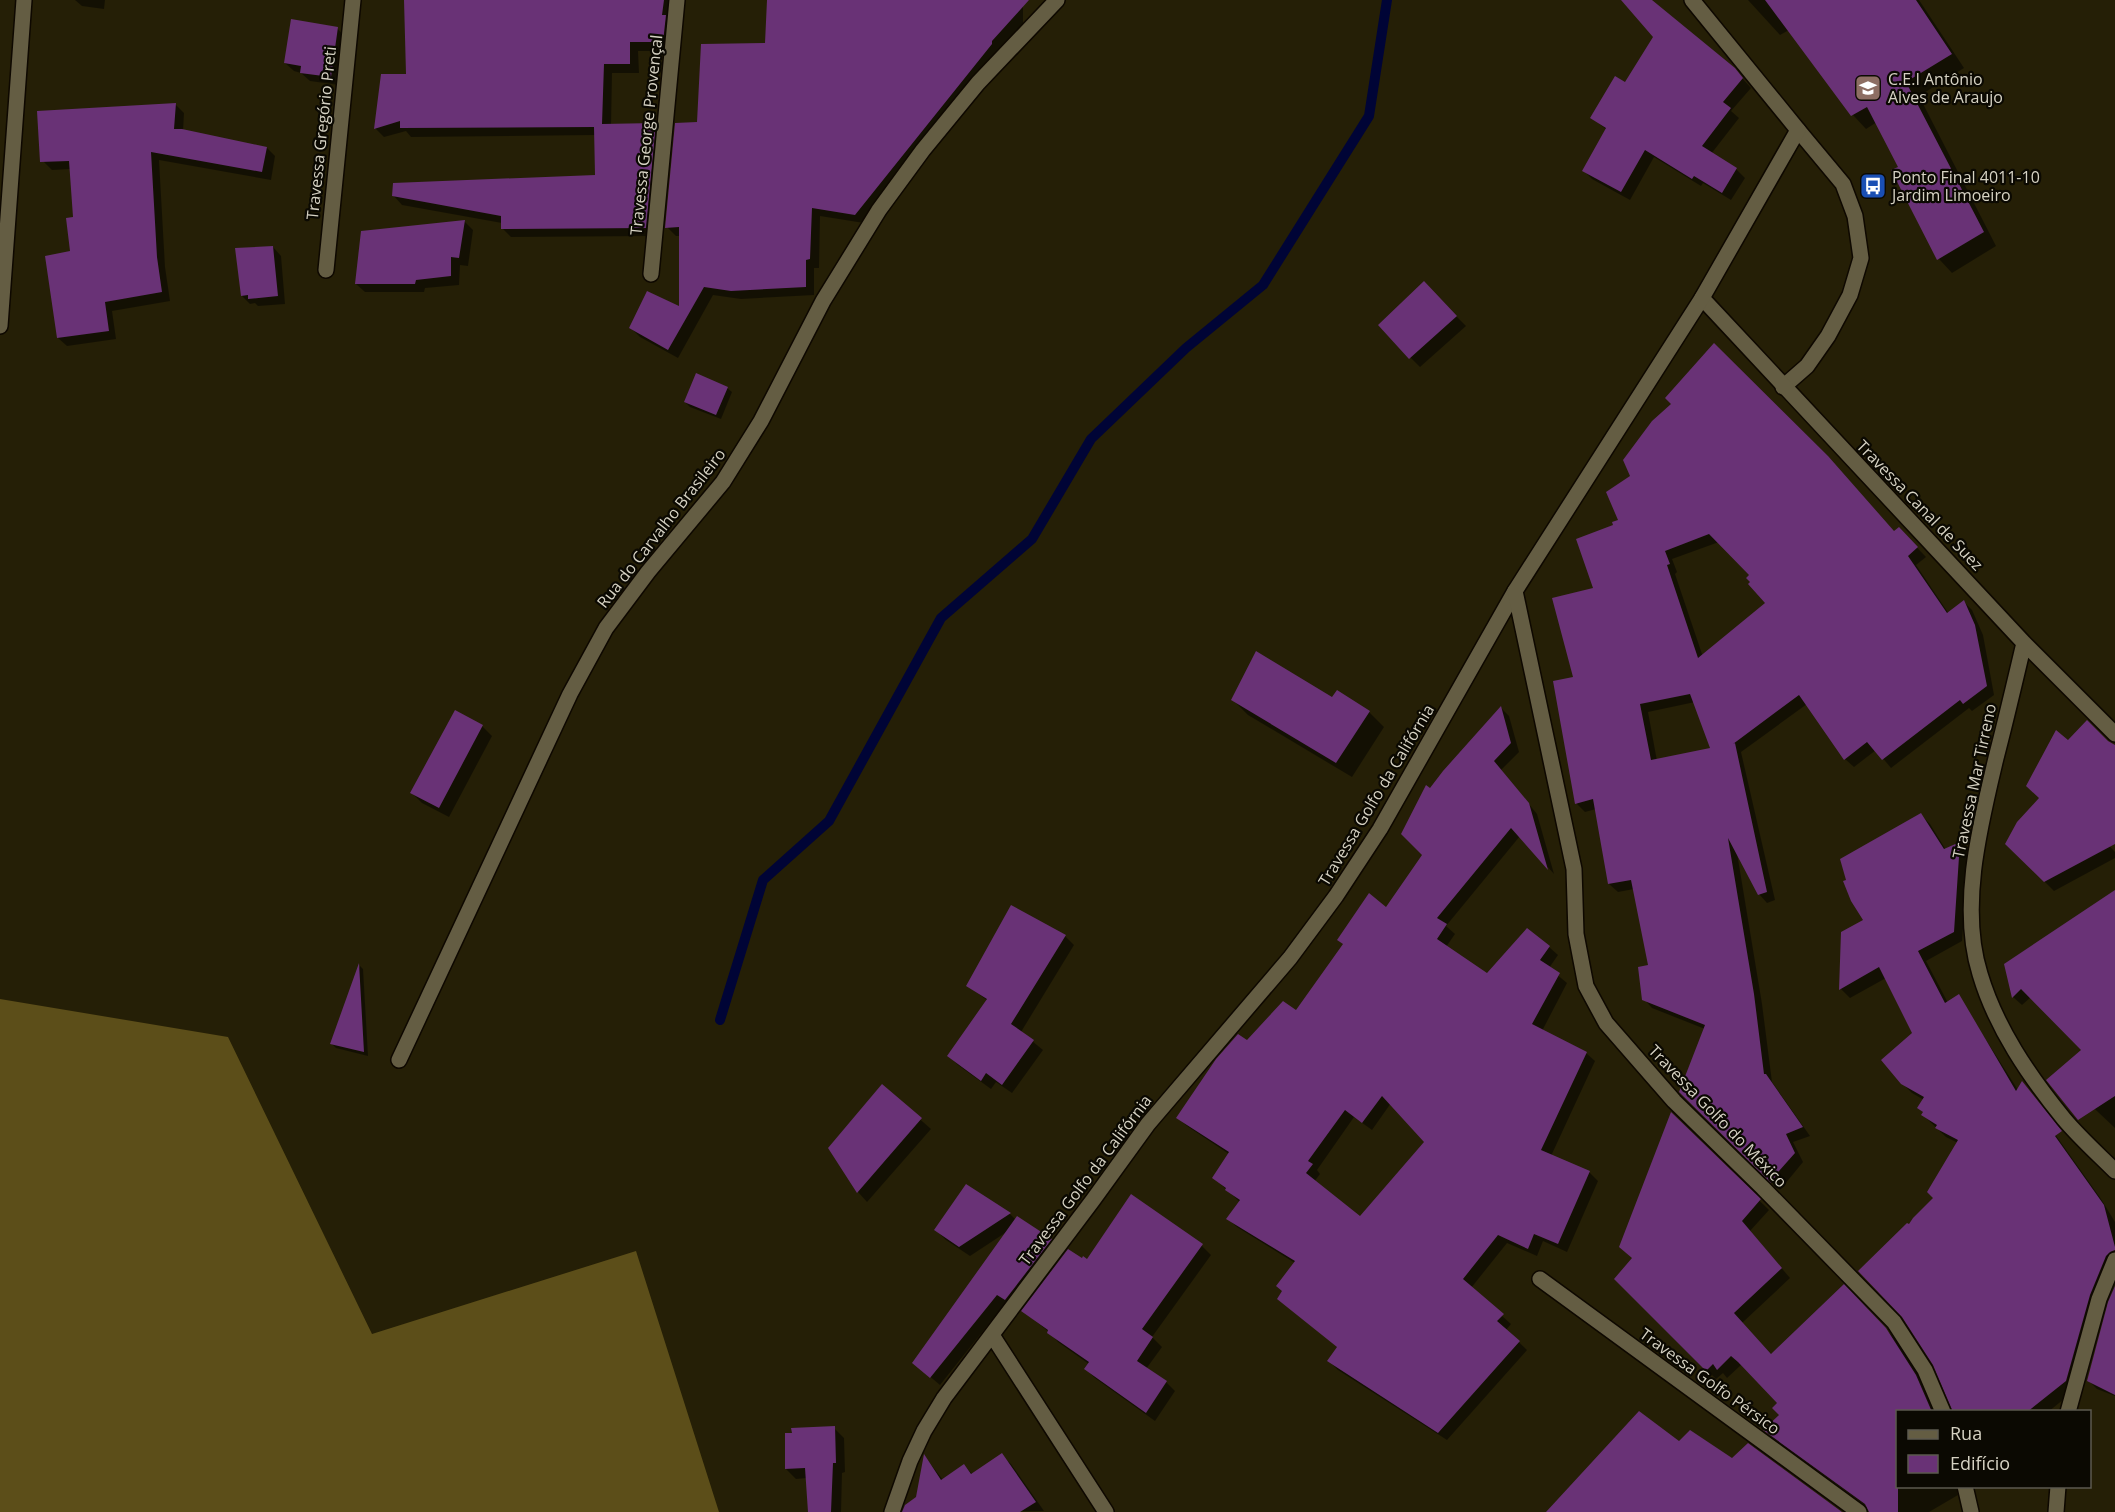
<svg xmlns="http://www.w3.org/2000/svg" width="2115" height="1512" viewBox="0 0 2115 1512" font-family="'Open Sans',sans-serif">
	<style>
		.forest { fill: #5c4e19 }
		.shadow { fill: #0007; fill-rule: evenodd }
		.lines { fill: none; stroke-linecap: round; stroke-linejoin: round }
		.stream { stroke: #000436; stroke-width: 10 }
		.building { fill: #693276; fill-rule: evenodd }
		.service-casing { stroke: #0e0800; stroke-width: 18 }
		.minor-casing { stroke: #0e0800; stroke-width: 18 }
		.tertiary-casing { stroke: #0e0800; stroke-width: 18 }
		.service { stroke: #645d43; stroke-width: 15 }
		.minor { stroke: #645d43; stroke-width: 15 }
		.tertiary { stroke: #645d43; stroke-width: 15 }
		.labels { text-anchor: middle; stroke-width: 4.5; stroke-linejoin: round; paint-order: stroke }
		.poi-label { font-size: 16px; fill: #d6d2c3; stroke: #0b0902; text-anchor: start }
		.street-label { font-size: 16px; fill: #d6d2c3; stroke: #0b0902 }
	</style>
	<rect width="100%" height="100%" fill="#251f06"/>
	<path class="forest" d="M0,999l228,38 144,297 264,-83 83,261h-719z"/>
	<path class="shadow" d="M75,0h30l-1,9 -22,-3z
		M406,0h264l2,51h-34l1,22h-27l-1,53 44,-1 9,9 -10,102 -143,1 -9,-9v-5l-100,-18 -9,-10 203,-18 -1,-42 -184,2 -5,-6 -22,6 -9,-9 33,-53z
		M768,0h255v26l-159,197 -44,-7 -1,52h-5v27l-73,4 -28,-4 -35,63 -38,-21 -9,-9 49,-19 1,-73h-5l-9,-9 31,-103 69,-79z
		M1623,0h27l84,69 17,19 -20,23 8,7 -28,36 25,15 9,9 -14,22 -28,-17 -2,3 -47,-29 -24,43 -38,-21 -8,-8 23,-41 -15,-12 34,-34 29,-47z
		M1748,0h171l45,68 -45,28 77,150 -44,27 -13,-14 -46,-88 7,-4 -23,-45 -11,7 -13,-14 -64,-85 -9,5z
		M337,28l8,9 -6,48 -29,-4 -9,-8 -7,-2 -9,-8z
		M175,104l9,9 -1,18 84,17 8,8 -4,24 -112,-20 6,107 5,34 -58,10 4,28 -49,7 -9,-8 17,-120 -4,-49 -19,1 -9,-9z
		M464,221l9,9 -5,36 -8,-1 -1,20 -34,3 -1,4h-59l-9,-8z
		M273,247l8,9 4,48 -27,2 -3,-3 -5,1 -8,-8z
		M1424,284l42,42 -46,41 -10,-10z
		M727,388l5,4 -11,27 -31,-12 -5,-5z
		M1614,526l281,6 4,-3 27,28 -10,8 33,49 15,-12 8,8 11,25 11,60 -22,16 -3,-3 -78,60 -15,-18 -22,17 -9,-8 -38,-55 -66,48 34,148 -8,3 -8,-9 -22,-41 25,151 10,78 38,54 -17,6 10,20 -23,28 -99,-98 24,-63 -53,-21 -8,-9 6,-32 -16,-78 -16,3 -9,-8 -13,-75 -11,3 -8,-8 -3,-126 20,-89zM1719,542l32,33 16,28 -64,54 -28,-83 2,-2 -5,-13zM1695,702l17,47 -55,12 -9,-49z
		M1333,699l36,13 15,15 -32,50 -104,-62 -15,-15z
		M1501,708l8,8 10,36 -18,18 36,44 17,60 -34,-38 -74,90 9,8 -9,13 42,28 61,-28 9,8 -9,13 18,15 -25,48 44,22 9,8 -44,95 38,16 9,9 -31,71 -24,-11 -6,15 -30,-13 -36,45 40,36 -5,6 21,20 -80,90 -109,-70 -9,-9 10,-13 -55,-57 11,-28 -58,-36 -9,-8 12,-17 -26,-24 15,-24 -42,-28 -9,-8 69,-76 50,-30 89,-102 38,-55 7,-65zM1391,1103l35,39 -66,76 -46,-36 6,-8 -3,-4 37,-53 18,13z
		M482,726l10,10 -43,81 -27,-14 -10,-10z
		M2107,742l8,5v80l-13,11 13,14v6l-61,33 -47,-47 34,-46 27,-55z
		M1921,815l9,9 16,26 14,-7 9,9 -7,89 -36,20 22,42 17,4 53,83 10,6 73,103 14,23v43l-40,125 -27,22h-95l-43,-186 25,-28 23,-55 -12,-6 -23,-22 1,-2 -5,-5 5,-8 -12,-7 -10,-10 12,-50 -28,-55 -36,20 -9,-9 2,-56 22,-13z
		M2115,892v236l-50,-47 18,-31 -52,-53 -9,8 -9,-8 -8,-32z
		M1065,936l9,9 -53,87 22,18 -31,43 -16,-11 -5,7 -33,-24 -9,-9 39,-55 -20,-15z
		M360,966l3,3 5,87 -32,-8 -4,-4z
		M882,1086l49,43 -64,73 -9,-10 -28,-44z
		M1672,1115l97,95 -19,21 40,47 -48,45 30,32 72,-69 51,53 30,46 12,27h-39v74h58l2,9 -29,17h-59l-2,-5 -94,-68 -9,-9 16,-15 -2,-11 -38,-39 -14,13 -4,-5 -7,6 -100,-100 17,-20z
		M966,1186l44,28 6,6 35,20 8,9 -44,59 -9,-6 -66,83 -26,-22 94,-132 -38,25 -24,-16 -10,-10z
		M1202,1246l9,9 -59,82 10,10 -16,22 20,13 9,9 -20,30 -60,-43 -9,-9 3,-5 -31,-22 -9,-10 -26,-21 59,-51z
		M2115,1290v106l-18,-7 -9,-9z
		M834,1428l10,10 1,34 -3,1 -1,39h-32l-2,-34 -11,1 -10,-10z
		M1001,1455l10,9 33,47 -125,1 6,-55 18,23 21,-15 9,10z"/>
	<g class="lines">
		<path class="stream" d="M720,1020l43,-140 66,-59 112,-203 91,-79 59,-100 95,-91 77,-63 106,-169 18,-116"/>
	</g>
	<path class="building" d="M404,0h260l-2,15h4l-3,27h-33v22h-26l-2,60 54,-1 -10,105 -145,1v-13l-109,-20 1,-13 202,-8 -1,-48 -194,1v-7l-26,8 7,-55h25z
		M767,0h262l-37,41v3l-137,171 -43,-7 -2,51 -4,1v27l-75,4 -27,-4 -36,63 -39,-22 18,-37 32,15v-79l-14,1 10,-105 22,-1 4,-78 64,-1z
		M1621,0h31l83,68 8,10 -20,24 8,6 -29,38 35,22 -15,25 -28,-17 -2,3 -47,-29 -24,42 -39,-21 24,-43 -16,-10 25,-42 10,6 28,-45z
		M1765,0h151l36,54 -46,28 78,150 -47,28 -46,-90 7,-3 -31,-60 -16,9z
		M291,19l47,8 -7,50 -31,-4 1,-7 -17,-3z
		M176,103l-2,26h8l85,18 -5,25 -111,-20 6,105 5,35 -57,10 4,29 -52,7 -12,-82 25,-5 -4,-33 7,-1 -4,-56 -29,1 -3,-51z
		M465,220l-6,38 -8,-1v19l-35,4 -1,4h-60l6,-53z
		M273,246l5,50 -30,3v-4l-7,1 -6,-48z
		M1424,281l33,35 -48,43 -31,-34z
		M1714,343l114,113 66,75 5,-4 19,20 -10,9 39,57 17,-13 11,25 12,61 -24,18 -3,-4 -78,60 -15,-18 -23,18 -45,-65 -66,49 2,-1 32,149 -9,3 -30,-57 26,156 10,80h2l37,53 -17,7 9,19 -16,18 -8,12 -92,-91 26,-67 -63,-25 -4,-33 10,-2 -17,-85 -23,4 -15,-85 -18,5 -22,-123 20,-4 -21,-79 41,-10 -17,-49 37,-14 -1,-3 6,-2 -12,-28 24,-16 -7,-16 29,-39 19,-17 -6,-6zM1709,534l40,41 -3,3 4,4 -2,2 17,19 -67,55 -31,-93 3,-1 -5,-13zM1690,694l20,54 -59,12 -11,-56z
		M696,373l32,14 -12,28 -32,-13z
		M1256,651l76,46 5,-7 33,21 -34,52 -105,-63z
		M1501,706l10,37 -17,18 35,42 19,67 -37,-42 -74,90 10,6 -10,15 50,34 40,-45 23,18 -10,14 20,13 -28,51 55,28 -46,98 49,21 -32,73 -24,-10 -6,15 -30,-14 -35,44 41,35 -7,7 23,20 -82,92 -111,-72 10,-14 -60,-48 5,-8 -6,-5 19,-25 -69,-42 14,-19 -15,-10 1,-2 -14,-10 17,-26 -53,-34 40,-59 22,-25 9,6 36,-39 13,9 47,-66 -6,-4 32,-47 17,14 36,-52 -21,-21 25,-49 4,3 13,-17zM1382,1096l42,46 -64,74 -54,-43 7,-9 -5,-3 37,-51 17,13z
		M455,710l28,15 -44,83 -29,-15z
		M2087,720l21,21 7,4v99l-71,38 -39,-38 12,-22 22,-24 -13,-12 30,-56 12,10z
		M1921,813l23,36 16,-7 -6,90 -36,19 27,52 14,-9 57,97 6,-10 40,50 -7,5 49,69 11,42v3l-5,2 -4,4 -16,39 -24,86 -39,31h-74l-20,-47 -31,-48 -44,-46 49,-48 2,1 4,-6 20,-20 -6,-6 31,-52 -23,-12 2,-3 -16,-10 2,-3 -6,-4 7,-11 -23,-13 -20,-24 31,-27 -33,-66 -40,23 2,-58 22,-12 -12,-19 -8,-20 3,-1 -6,-21z
		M2115,890v206l-37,24 -32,-40 35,-30 -60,-61 -9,9 -8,-34z
		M1011,905l55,30 -55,89 23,16 -32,45 -16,-12 -5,8 -34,-25 40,-57 -21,-13z
		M359,963l5,89 -34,-8z
		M882,1084l40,34 -65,75 -29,-45z
		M1671,1112l90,87 -19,22 40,47 -48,45 37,41 73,-70 42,44 30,47 16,37h-34v100h-29l-4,-8 -102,-74 16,-15 -7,-7 5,-5 -39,-41 -7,-6 -14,14 -4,-6 -7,7 -92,-92 18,-21 -13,-11z
		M966,1184l45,29 -52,34 -25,-17z
		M1131,1194l72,50 -61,85 11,8 -16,24 30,20 -21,32 -62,-44 5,-7 -42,-29 1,-3 -27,-19 47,-62 14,9 1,-2 4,3z
		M1017,1216l35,23 -47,61 -8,-5 -67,83 -18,-15z
		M2115,1286v109l-28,-14 21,-79z
		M1639,1411l40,30 11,-11 42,28 16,-15 94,69h-296z
		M835,1426l1,37h-3l-2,49h-23l-3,-44 -20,1v-36h7l-1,-5z
		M1002,1453l34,49 -16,10h-118l3,-7 11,-8 8,-43 17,26 23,-16 7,10z"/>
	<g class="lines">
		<defs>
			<path id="service" d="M1783,387l24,-21 21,-30 22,-41 11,-37 -6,-42 -12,-32 -45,-54"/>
			<path id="minor" d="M326,270l27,-270
				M651,274l26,-274
				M1702,298l322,345 91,91
				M0,326l24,-326
				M2024,643c-9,38 -18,77 -28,115 -16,67 -37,149 -16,216 16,54 49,102 84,145 16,19 34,35 51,52
				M399,1060l171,-366 36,-66 42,-56 75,-90 38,-61 62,-120 56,-91 44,-60 55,-67 79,-83
				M1540,1279l319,233
				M992,1335l114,177
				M2068,1412l31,-113 16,-39
				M892,1512l18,-51 14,-30 20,-33 149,-198 55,-76 142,-166 46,-62 44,-67 135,-238
				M2056,1512l2,-26"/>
			<path id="tertiary" d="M1692,0l106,130 -96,168 -187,293 59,278 2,65 10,52 20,37 68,78 89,87 131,134 31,48 18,42
				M1965,1486l6,26"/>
		</defs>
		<use href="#service" class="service-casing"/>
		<use href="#minor" class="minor-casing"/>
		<use href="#tertiary" class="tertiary-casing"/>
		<use href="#service" class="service"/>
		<use href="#minor" class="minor"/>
		<use href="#tertiary" class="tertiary"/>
	</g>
	<defs>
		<symbol id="school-square" viewBox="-11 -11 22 22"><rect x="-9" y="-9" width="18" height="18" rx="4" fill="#8d6e63" stroke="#0b0902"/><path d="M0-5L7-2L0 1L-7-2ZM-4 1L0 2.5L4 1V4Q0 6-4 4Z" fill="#fff"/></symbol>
		<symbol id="bus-square" viewBox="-11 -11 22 22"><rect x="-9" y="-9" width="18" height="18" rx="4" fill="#1a4fb4" stroke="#0b0902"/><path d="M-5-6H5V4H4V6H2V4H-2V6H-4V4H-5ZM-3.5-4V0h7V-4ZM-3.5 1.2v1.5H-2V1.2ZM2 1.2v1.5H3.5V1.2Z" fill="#fff"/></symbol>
	</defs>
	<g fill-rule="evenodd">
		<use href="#school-square" x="1853" y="73" width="30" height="30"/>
		<use href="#bus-square" x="1858" y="171" width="30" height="30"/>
	</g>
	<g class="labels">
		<g class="poi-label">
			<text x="1888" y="85">C.E.I Antônio<tspan x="1888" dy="18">Alves de Araujo</tspan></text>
			<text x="1892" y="183">Ponto Final 4011-10<tspan x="1892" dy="18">Jardim Limoeiro</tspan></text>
		</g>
		<g class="street-label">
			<text transform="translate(321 133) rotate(-84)" y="6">Travessa Gregório Preti</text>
			<text transform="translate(646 135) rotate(-84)" y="6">Travessa George Provençal</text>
			<text transform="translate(1920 505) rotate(46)" y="6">Travessa Canal de Suez</text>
			<text transform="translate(661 528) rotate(-52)" y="6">Rua do Carvalho Brasileiro</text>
			<text transform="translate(1974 781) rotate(-78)" y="6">Travessa Mar Tirreno</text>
			<text transform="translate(1376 795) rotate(-59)" y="6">Travessa Golfo da Califórnia</text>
			<text transform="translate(1718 1116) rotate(46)" y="6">Travessa Golfo do México</text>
			<text transform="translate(1085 1180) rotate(-53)" y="6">Travessa Golfo da Califórnia</text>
			<text transform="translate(1710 1381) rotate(36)" y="6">Travessa Golfo Pérsico</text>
		</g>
	</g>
	<rect x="1896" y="1410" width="195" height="78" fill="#0b0902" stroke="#5c594f" stroke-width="1.5"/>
	<rect x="1908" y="1430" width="30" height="9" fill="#645d43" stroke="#5c594f" stroke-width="1.5"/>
	<text x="1950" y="1440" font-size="18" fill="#d6d2c3">Rua</text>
	<rect x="1908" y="1455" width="30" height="18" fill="#693276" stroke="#5c594f" stroke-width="1.5"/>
	<text x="1950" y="1470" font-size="18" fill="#d6d2c3">Edifício</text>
</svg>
